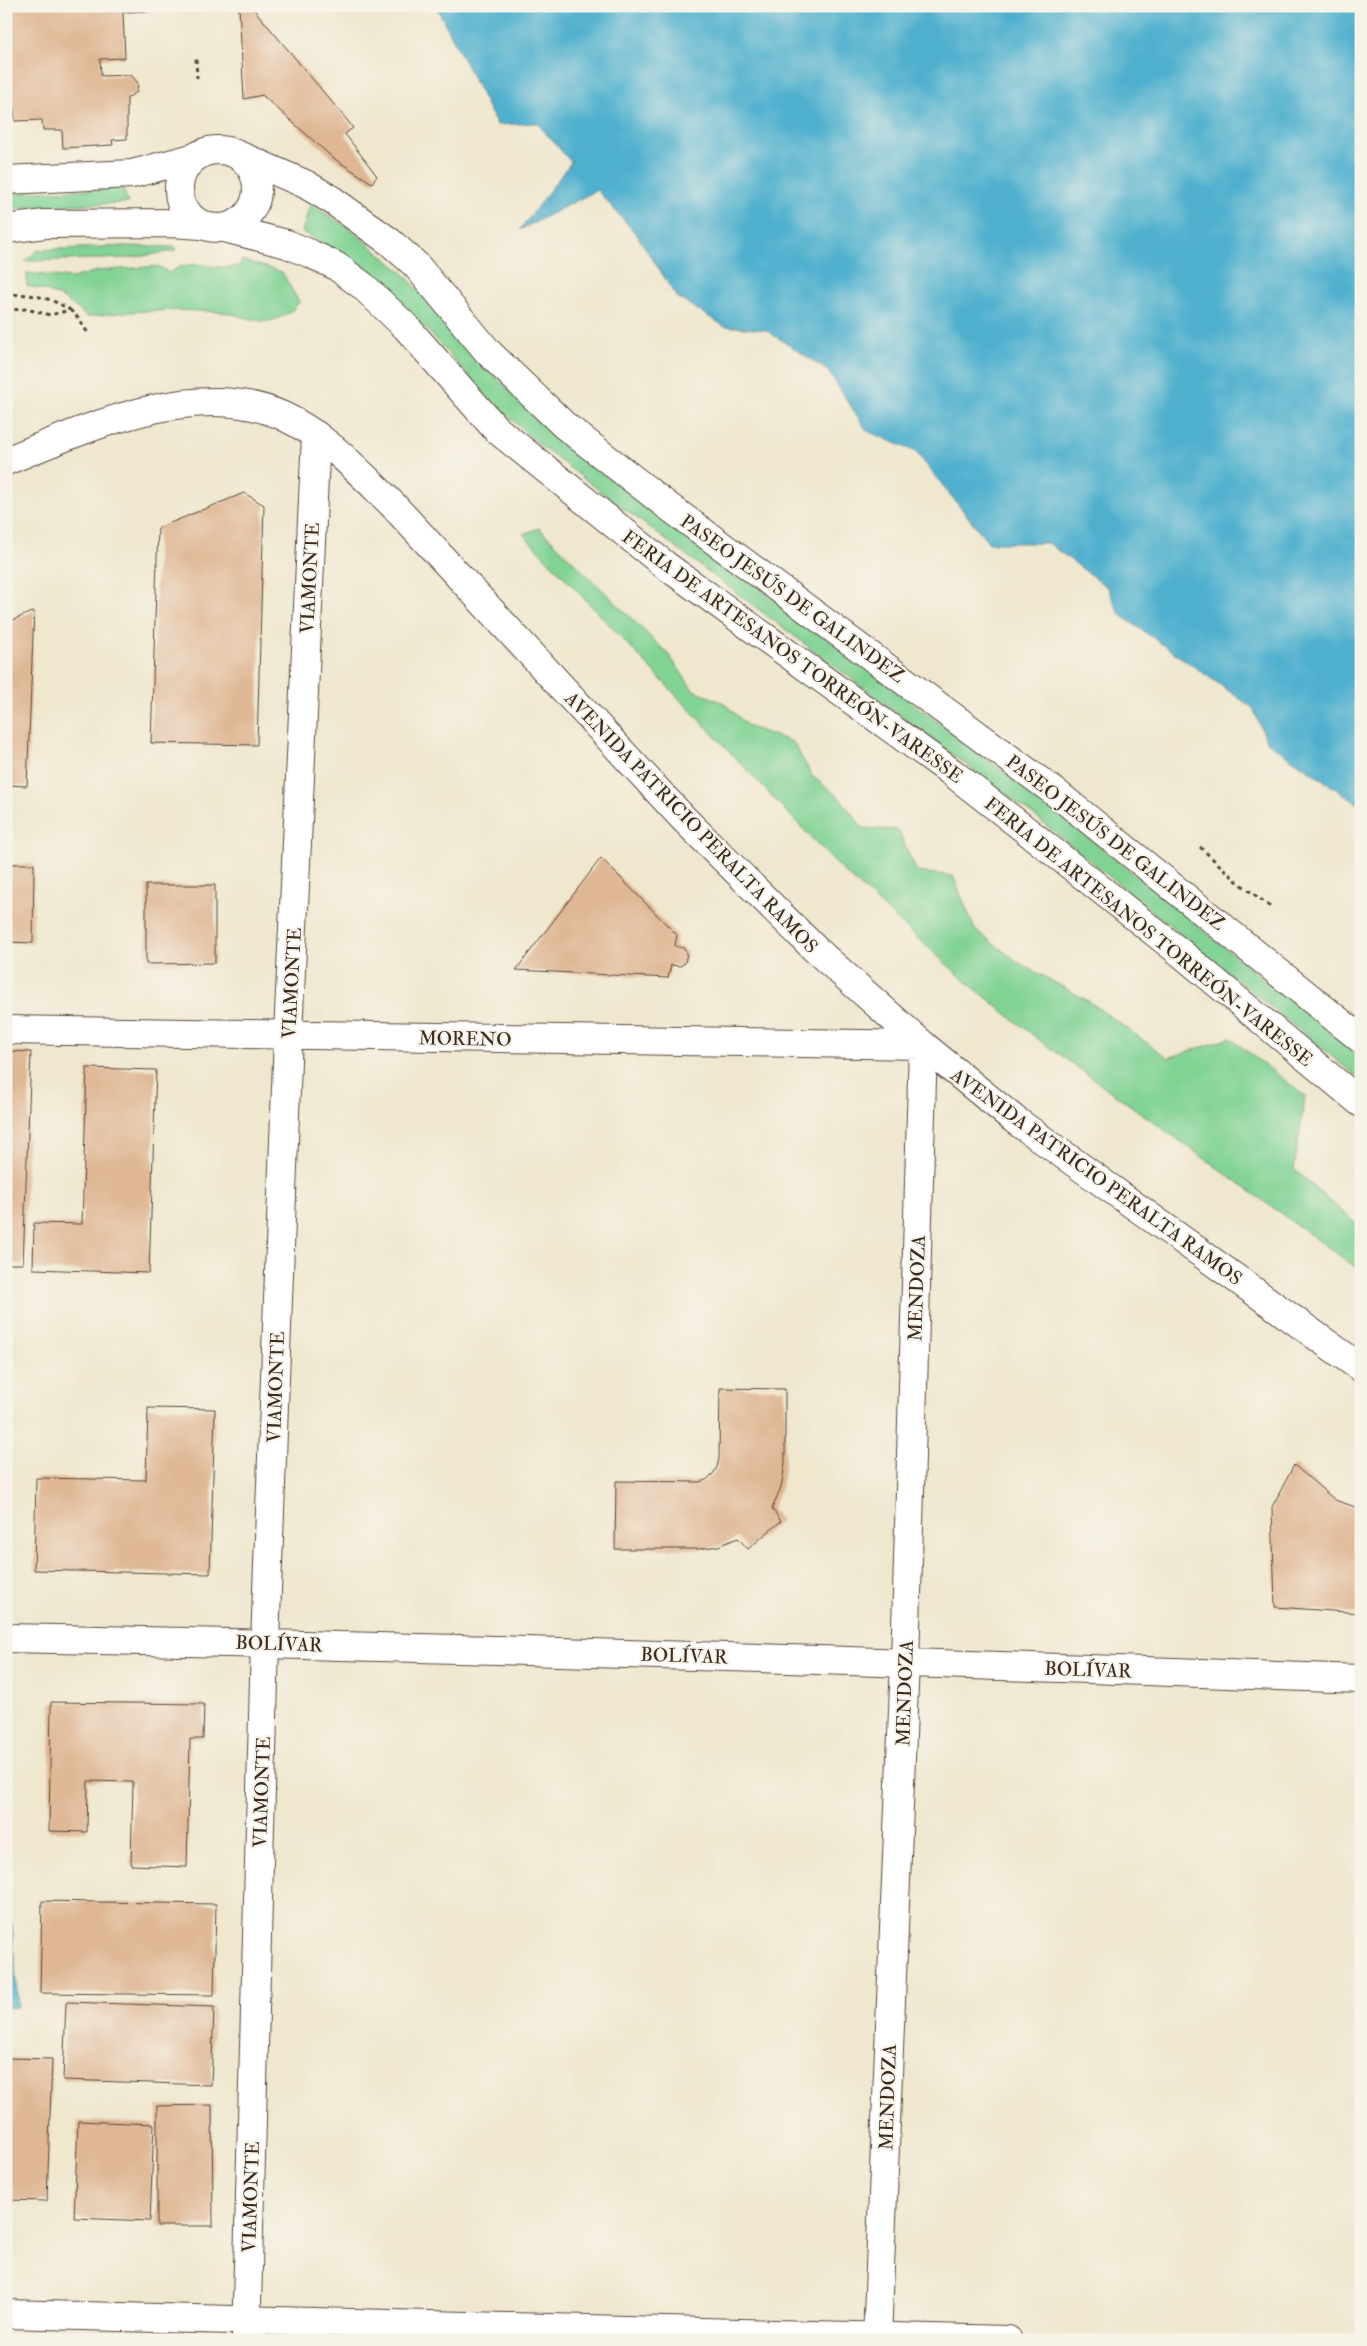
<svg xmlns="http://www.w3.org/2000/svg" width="1367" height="2346" viewBox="0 0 1367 2346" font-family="'IM FELL Double Pica',serif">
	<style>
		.green { fill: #81d394; stroke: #5e7e59 }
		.water { fill: #50b0ce; stroke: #466d76 }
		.building { fill: #dfb794 }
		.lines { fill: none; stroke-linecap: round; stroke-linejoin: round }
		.minor-casing { stroke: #564638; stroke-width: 30 }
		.major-casing { stroke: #564638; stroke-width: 30 }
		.path { stroke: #564638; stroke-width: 3; stroke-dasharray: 4 4; stroke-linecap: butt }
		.minor { stroke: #fff; stroke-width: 28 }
		.major { stroke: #fff; stroke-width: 28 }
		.labels { text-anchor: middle; stroke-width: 4; stroke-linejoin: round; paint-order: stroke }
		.street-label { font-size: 19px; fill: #3b2a1e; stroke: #f7f3e8 }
	</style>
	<rect width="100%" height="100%" fill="#f7f3e8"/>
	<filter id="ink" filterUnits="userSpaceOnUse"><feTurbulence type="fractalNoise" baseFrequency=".02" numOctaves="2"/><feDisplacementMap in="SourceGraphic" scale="10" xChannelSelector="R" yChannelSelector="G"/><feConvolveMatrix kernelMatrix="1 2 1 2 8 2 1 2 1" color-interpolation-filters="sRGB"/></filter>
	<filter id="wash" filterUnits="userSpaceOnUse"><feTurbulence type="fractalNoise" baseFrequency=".0096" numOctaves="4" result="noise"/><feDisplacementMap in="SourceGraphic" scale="20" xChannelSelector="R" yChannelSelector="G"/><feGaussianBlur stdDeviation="1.12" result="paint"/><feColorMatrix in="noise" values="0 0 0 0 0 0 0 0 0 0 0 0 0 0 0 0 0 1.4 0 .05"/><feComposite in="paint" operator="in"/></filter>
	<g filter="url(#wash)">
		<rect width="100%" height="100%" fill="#efe7ce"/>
		<path class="green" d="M123,188l5,15 -88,3 -34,4v-17z
			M310,204l40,25 53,44 78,89 69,70 496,371 315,255v22l-325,-263 -497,-372 -51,-48 -90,-99 -41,-35 -55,-31z
			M124,246l52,1 -1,4 -46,7 -104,3 13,-11z
			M242,260l40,12 17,30c-6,10 -20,18 -32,19 -13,1 -32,-8 -46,-9 -45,-3 -89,-2 -134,5 -19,-18 -35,-26 -60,-31v-13l45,5 25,-7 61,-5 11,7c25,-18 43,-1 70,-7z
			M539,528l130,127 24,35 31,13 25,24 44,15 19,34 27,21 24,31 35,2 19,42 36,4 22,54 46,34 69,38 78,56 62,-20 75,58 -11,73 61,54h6v48l-323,-232 -75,-60 -123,-111 -317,-334z"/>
		<path class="water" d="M436,6h925v800l-94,-64 -14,-34 -134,-94 -11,-26 -60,-45h-59l-73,-91 -49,-21 -39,-60 -62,-41 -42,-4 -47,-29 -40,-62 -40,-45 -77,40 51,-68 -34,-39 -40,2z
			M12,1922l6,85 -12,1v-85z"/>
		<g id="blocks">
			<path class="building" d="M6,6h173v4l-56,2 2,46 -25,1 1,17 30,-1 7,8 -1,9 -10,6v41l-15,1 1,5 -50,3 -1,-18h-19l-1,-10 -27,1 -1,-12 -8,1z
				M239,6h12l96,114 6,8 -8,6 32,42 -5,7 -39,-25 -71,-63 -18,4z
				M244,493l20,12 -7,240 -106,-2 7,-215z
				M34,611l-7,175 -21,-1v-162z
				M601,858l76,77 -2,11 8,2 4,5 -2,10 -5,3 -9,-1 -3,13 -152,-8z
				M6,864h28l-1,79 -27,-1z
				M146,885h69v78l-69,1z
				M6,1051l25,1 -8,212h-17z
				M87,1068l69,2 -7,203 -116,-4 1,-46 48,1z
				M720,1388l65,1v75l-4,23 -9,22 9,12 -33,28 -10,-11 -20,8 -19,3h-84l1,-68 83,1 7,-2 7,-6 4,-7 2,-9z
				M148,1408l67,1 -5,165 -176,-4 2,-92 110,2z
				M1294,1465l41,35 26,9v104l-86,-6 -3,-100z
				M51,1702l153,2 -1,35h-13l-3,128 -56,-2 2,-83 -45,-1 -1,51 -38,-1z
				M42,1901l174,3 -2,91 -174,-2z
				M66,2002l148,5 -3,78 -148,-5z
				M6,2058l46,1 -5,142 -41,-1z
				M212,2105l1,121h-56v-120z
				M78,2121l76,3 -4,97 -76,-3z"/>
		</g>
	</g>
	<g filter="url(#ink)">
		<use href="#blocks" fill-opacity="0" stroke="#564638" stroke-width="1"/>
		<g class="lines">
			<defs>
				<path id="minor" d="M179 189a39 39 0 1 1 78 0a39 39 0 1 1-78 0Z
					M236,154l69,30 27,16 58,42 26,23 73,88 75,72 101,79 391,289 305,246
					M6,180l126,-6 64,-17
					M224,228l63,16 24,10 25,12 27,20 43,41 90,102 169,136 285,206 77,60 155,123 179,149
					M6,229l39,-5 127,-1 29,2
					M6,1030l917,15 -18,617 -28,678
					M6,1638c452,9 903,24 1355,41
					M246,2340l19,-697 23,-608 28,-600"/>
				<path id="major" d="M6,461c81,-33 191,-84 277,-45 43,20 76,56 109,88l290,313 133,132 108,96 92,75 346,248
					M6,2314l1002,26"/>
			</defs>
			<use href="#minor" class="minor-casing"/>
			<use href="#major" class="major-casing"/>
			<path class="path" d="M196,59l1,19
				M6,295c24,-2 44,2 64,15l-20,5 -24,-6 -20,1
				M70,310l8,8 10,15
				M1200,847l39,36 33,25"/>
			<use href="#minor" class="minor"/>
			<use href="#major" class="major"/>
		</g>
	</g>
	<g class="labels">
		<g class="street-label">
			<text transform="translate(309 578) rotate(-87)" y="7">VIAMONTE</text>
			<text transform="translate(793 598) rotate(36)" y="7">PASEO JESÚS DE GALINDEZ</text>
			<text transform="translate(793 656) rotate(36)" y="7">FERIA DE ARTESANOS TORREÓN-VARESSE</text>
			<text transform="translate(692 822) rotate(46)" y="7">AVENIDA PATRICIO PERALTA RAMOS</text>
			<text transform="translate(1116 842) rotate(38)" y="7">PASEO JESÚS DE GALINDEZ</text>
			<text transform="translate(1149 931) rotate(39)" y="7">FERIA DE ARTESANOS TORREÓN-VARESSE</text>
			<text transform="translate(291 983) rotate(-87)" y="7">VIAMONTE</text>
			<text transform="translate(465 1038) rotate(1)" y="7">MORENO</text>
			<text transform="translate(1097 1176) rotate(36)" y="7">AVENIDA PATRICIO PERALTA RAMOS</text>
			<text transform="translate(916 1288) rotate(-88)" y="7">MENDOZA</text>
			<text transform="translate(275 1387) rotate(-88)" y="7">VIAMONTE</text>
			<text transform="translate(279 1643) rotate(2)" y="7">BOLÍVAR</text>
			<text transform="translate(684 1655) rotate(2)" y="7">BOLÍVAR</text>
			<text transform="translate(1088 1669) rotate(2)" y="7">BOLÍVAR</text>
			<text transform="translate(904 1693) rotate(-88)" y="7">MENDOZA</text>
			<text transform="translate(261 1792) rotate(-88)" y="7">VIAMONTE</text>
			<text transform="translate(887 2097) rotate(-88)" y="7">MENDOZA</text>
			<text transform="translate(250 2197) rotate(-88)" y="7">VIAMONTE</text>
		</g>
	</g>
	<rect width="1367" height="2346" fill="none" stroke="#f7f3e8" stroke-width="25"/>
</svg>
